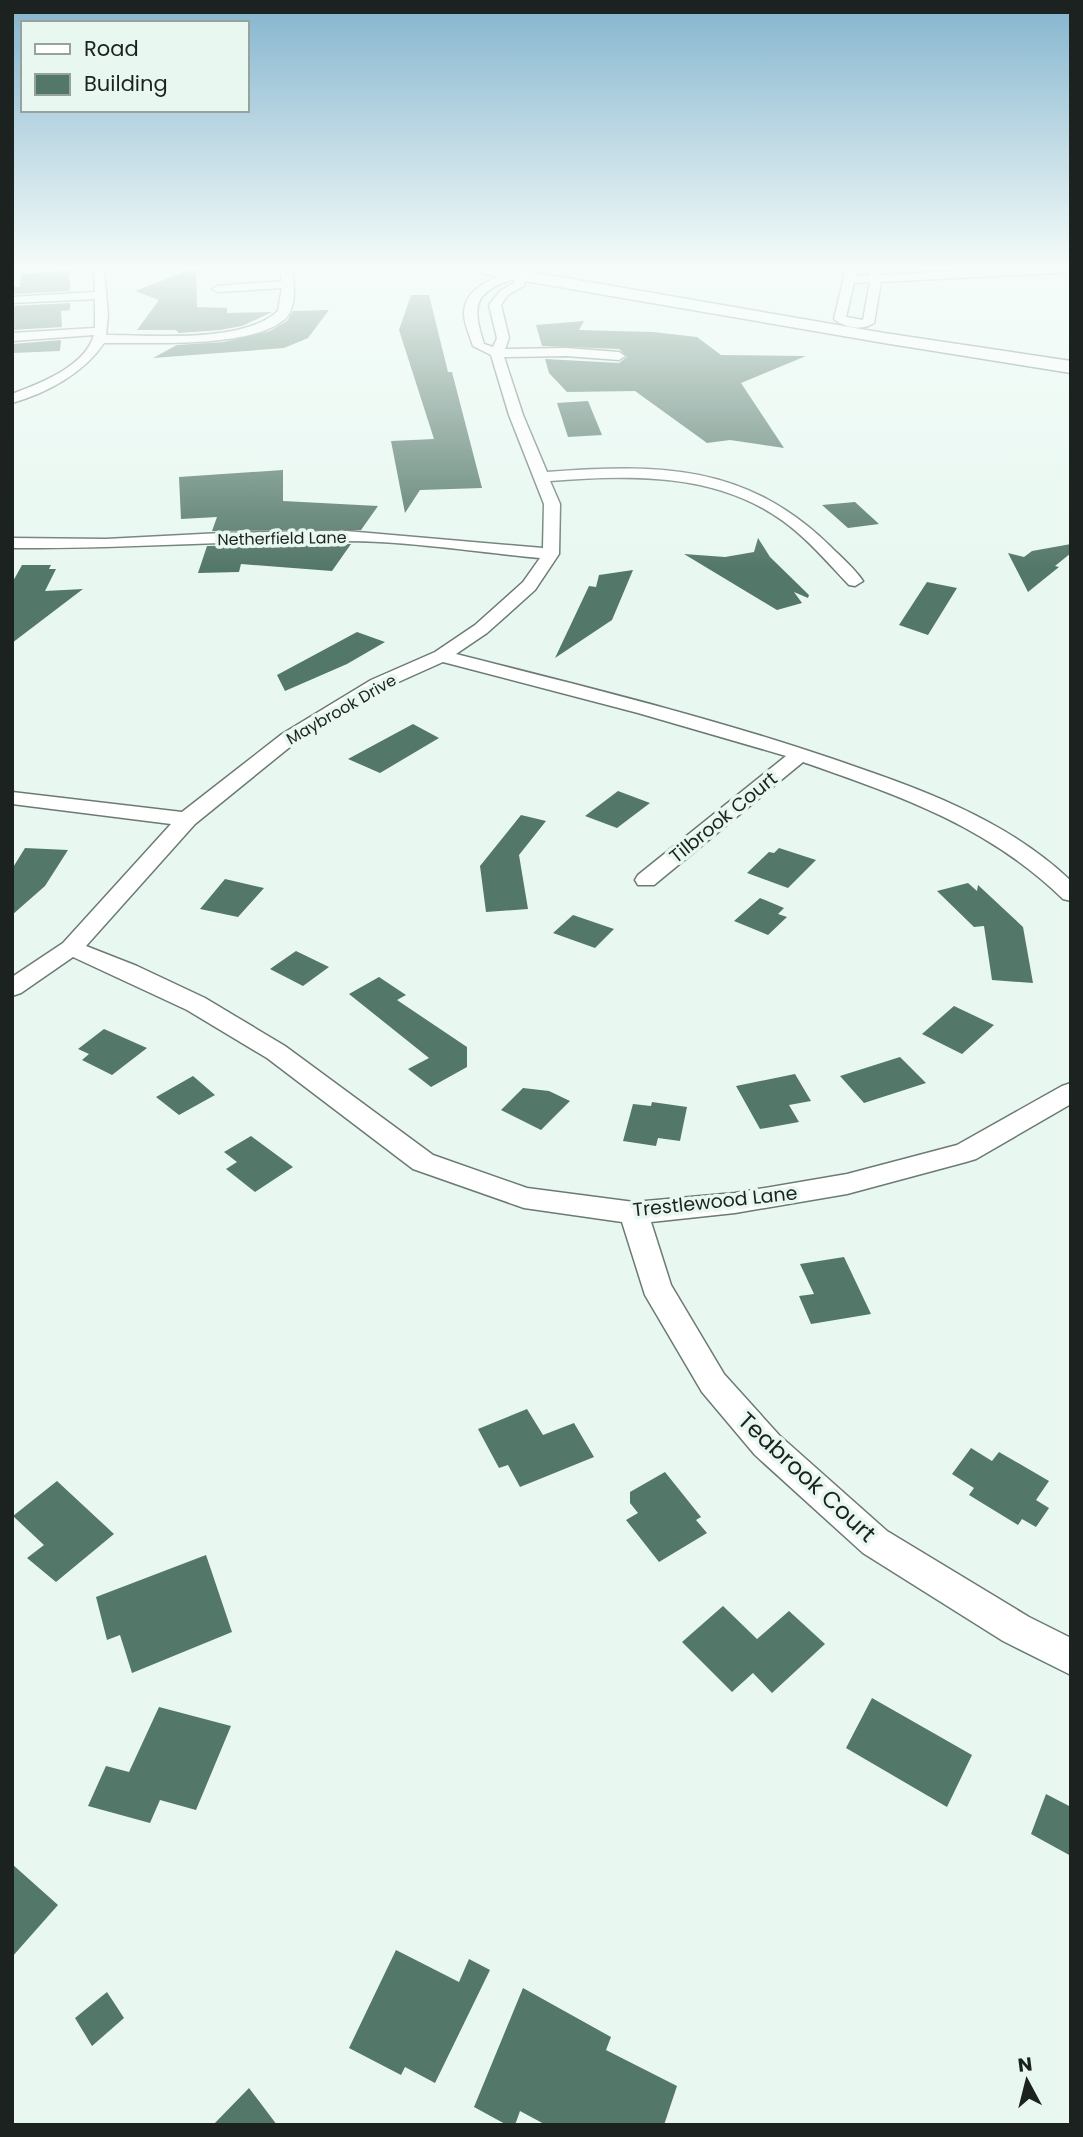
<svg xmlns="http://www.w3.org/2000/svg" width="1083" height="2137" viewBox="0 0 1083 2137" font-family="Poppins,sans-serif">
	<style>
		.building { fill: #537769 }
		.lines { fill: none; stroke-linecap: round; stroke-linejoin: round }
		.street-casing { stroke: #6c7a74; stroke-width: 3 }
		.primary-casing { stroke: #6c7a74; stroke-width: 3 }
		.street { fill: #fff; fill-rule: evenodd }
		.primary { fill: #fff; fill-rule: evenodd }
		.labels { text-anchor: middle; stroke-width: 7; stroke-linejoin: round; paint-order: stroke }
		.far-street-label { font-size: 16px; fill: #1c221f; stroke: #e8f8f1 }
		.street-label { font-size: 19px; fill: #1c221f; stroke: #e8f8f1 }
		.near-street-label { font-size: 23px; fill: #1c221f; stroke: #e8f8f1 }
	</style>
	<rect width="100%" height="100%" fill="#e8f8f1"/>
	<path class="building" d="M192,269h4l1,38 30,1v5l45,-1 -30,14 -22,4 -41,3 -3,-3h-39l22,-30 -24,-9z
		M69,271l1,20 -58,3v-7h8l1,-13z
		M411,295h18l19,77h4l30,116 -62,2 -15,23 -14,-72 43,-2 -35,-109z
		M70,303v7l-9,1 1,16 -50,3v-24z
		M329,310l-21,28 -24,10 -131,10 24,-13 47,-3 46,-11 17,-10 6,-10z
		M584,321l-5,9 74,2 44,5 24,18 85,1 -65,27 43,65 -54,-8 -23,3 -72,-52 -68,1 -18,-19 -4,-14 74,4 8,-6 -8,-8 -77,-3 -6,-21z
		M61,340l-1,11 -48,2v-9z
		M588,401l14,34 -34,2 -11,-34z
		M283,470v31l95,5 -17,24 -149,1 5,-14 -36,2 -2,-42z
		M855,502l24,22 -31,4 -26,-23z
		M758,538l12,19 39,38 -1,3 -14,-6 8,11 -25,7 -93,-56 41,3 29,-5z
		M351,544l-19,27 -91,-7 -2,8 -41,1 9,-27z
		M1071,544v9l-16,13 4,1 -31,25 -20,-39 16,4 8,-6z
		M22,565h29l-2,4h7l-11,22 38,-2 -71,54v-60z
		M633,570l-21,50 -57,38 34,-72 7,1 3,-12z
		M927,582l30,6 -29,47 -29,-10z
		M357,632l28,10 -38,22 -62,27 -8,-16z
		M413,724l26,14 -59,35 -32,-14z
		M618,791l32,12 -33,25 -32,-12z
		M521,815l25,6 -27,34 9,54 -42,3 -6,-46z
		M25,848l43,2 -23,36 -33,29v-46z
		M779,848l37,12 -28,28 -41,-15 22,-21 5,1z
		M225,879l39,9 -26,29 -38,-8z
		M968,883l9,8 1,-6 45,42 10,56 -41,-3 -8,-54 -10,1 -37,-36z
		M760,898l24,10 -6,6 9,3 -19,18 -34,-14z
		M573,915l41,14 -19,19 -42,-15z
		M296,951l33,16 -26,19 -33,-17z
		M379,977l27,18 -9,5 70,47v20l-36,20 -23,-18 21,-11 -80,-64z
		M954,1006l40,19 -32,29 -40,-20z
		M104,1029l43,19 -35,27 -30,-15 7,-6 -11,-5z
		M900,1057l26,26 -62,20 -24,-27z
		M795,1074l16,27 -22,4 10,17 -39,7 -24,-43z
		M193,1076l22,19 -36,20 -23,-18z
		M523,1088l26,3 21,10 -29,29 -40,-20z
		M652,1102l35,5 -7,34 -22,-3 -2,8 -33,-5 10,-37 18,2z
		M251,1136l42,31 -38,25 -29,-23 11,-7 -13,-10z
		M844,1257l27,57 -60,10 -12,-28 15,-2 -14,-30z
		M527,1409l16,26 31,-12 20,34 -74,30 -12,-22 -9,3 -21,-39z
		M971,1448l21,13 7,-9 50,29 -13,19 13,8 -13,19 -14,-8 -4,6 -49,-30 5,-7 -22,-14z
		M665,1472l36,45 -5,3 11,13 -48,29 -33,-42 12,-7 -8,-10v-11z
		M57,1481l57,53 -58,48 -29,-24 17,-13 -31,-29z
		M206,1555l26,77 -100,41 -12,-38 -13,5 -11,-43z
		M723,1606l34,33 32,-28 36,33 -53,49 -19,-20 -21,19 -50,-50z
		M872,1698l100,57 -25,52 -101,-59z
		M159,1707l72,19 -35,84 -36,-10 -10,23 -62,-17 18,-40 23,6z
		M1046,1794l25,13v49l-40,-22z
		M12,1864l46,41 -46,52z
		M396,1950l63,32 10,-23 21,11 -55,113 -30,-16 -4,8 -52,-27z
		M523,1988l88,49 -5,13 71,36 -13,39h-118l-26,-14 -5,14h-8l-33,-18z
		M107,1992l17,26 -32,28 -17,-28z
		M249,2088l28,37h-64z"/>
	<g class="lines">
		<defs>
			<path id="street" d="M94,269h10l4,46 -2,20c47,0 136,9 172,-24l4,-23 -64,4 -6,-3 6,-3 64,-5 -2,-12h11l1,3c3,13 4,37 -7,47 -35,30 -136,23 -181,24 -20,30 -57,50 -92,60v-9c28,-11 73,-27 82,-59l-82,6v-8l83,-5v-29l-83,4v-6l83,-5z
				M523,269h17l-16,7 1,9 -17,10 -7,10 8,33 -4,11 61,-1 53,4 6,4 -6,4 -53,-4 -62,1 19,58 24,57c111,-8 198,-9 283,74 11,11 24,22 33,35l-8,5 -6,-1c-21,-22 -41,-46 -66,-64 -68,-49 -153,-46 -233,-40l10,23 -1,50 -24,36 -48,43 -31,21c126,32 254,63 377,105 85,29 172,59 238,122v20l-8,-2c-75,-73 -163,-103 -260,-137l-149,123h-16l-3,-5 3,-5 148,-119 -148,-43 -195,-51 -58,26 -89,54 -101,82 -109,122 51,20 68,32 80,48 148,109 94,33 107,14 101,-9 112,-19 110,-29 105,-59 9,-3v21l-95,55 -10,3 -119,32 -112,19 -84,9 20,63 53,89 55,61 108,96 142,86 42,21v37l-68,-34 -140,-88 -108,-98 -53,-63 -57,-97 -23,-73 -98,-14 -111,-39 -146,-111 -80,-48 -114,-53 -52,36 -9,3v-19l51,-34 108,-119 -159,-20v-12l170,20 100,-78 89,-54 64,-28 40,-27 48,-43 17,-24c-65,-6 -132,-17 -197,-17 -110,-1 -220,8 -331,7v-10l94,1 115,-6 125,-2 197,17 1,-44 -35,-89 -18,-60 -18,-9c-3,-10 -9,-22 -9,-33 1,-29 37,-37 59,-44zM514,279l1,3 -15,9 -11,14 8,33 -4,9 -9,-3c-12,-38 -11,-52 30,-65z
				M846,269h11l-1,7h13v-7h10l1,6 120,-6h71v3l-190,10 -7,41c-12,8 -29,5 -40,-4zM870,282l-7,38 -17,-3 8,-34z"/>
			<path id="primary" d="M476,269h38l370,64 187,28v12l-187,-30 -400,-69z"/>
		</defs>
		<use href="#street" class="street-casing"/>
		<use href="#primary" class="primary-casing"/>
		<use href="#street" class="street"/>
		<use href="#primary" class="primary"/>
	</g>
	<linearGradient id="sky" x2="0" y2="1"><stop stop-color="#84b4ce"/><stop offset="0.47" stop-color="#f5fcf9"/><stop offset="1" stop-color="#f5fcf9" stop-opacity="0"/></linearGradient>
	<rect width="1083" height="568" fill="url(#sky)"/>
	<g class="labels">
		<g class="far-street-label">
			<text transform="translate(282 538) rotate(-1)" y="6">Netherfield Lane</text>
			<text transform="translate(341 709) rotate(-30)" y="6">Maybrook Drive</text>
		</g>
		<g class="street-label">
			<text transform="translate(723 817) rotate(-39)" y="7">Tilbrook Court</text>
			<text transform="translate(715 1201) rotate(-6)" y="7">Trestlewood Lane</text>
		</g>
		<g class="near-street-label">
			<text transform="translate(807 1477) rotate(43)" y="8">Teabrook Court</text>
		</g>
	</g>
	<rect width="1083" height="2137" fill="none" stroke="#1c221f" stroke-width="28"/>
	<rect x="21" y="21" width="228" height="91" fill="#e8f8f1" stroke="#96a29d" stroke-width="2"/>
	<rect x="35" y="44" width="35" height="10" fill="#ffffff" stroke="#96a29d" stroke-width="2"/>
	<text x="84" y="56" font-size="21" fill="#1c221f">Road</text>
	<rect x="35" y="74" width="35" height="21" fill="#537769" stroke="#96a29d" stroke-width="2"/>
	<text x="84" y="91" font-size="21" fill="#1c221f">Building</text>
	<g transform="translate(1027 2081) rotate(353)" stroke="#e8f8f1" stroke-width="5" paint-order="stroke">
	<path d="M0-5L12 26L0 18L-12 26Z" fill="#1c221f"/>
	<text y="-10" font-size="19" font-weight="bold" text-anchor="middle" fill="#1c221f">N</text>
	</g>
</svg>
